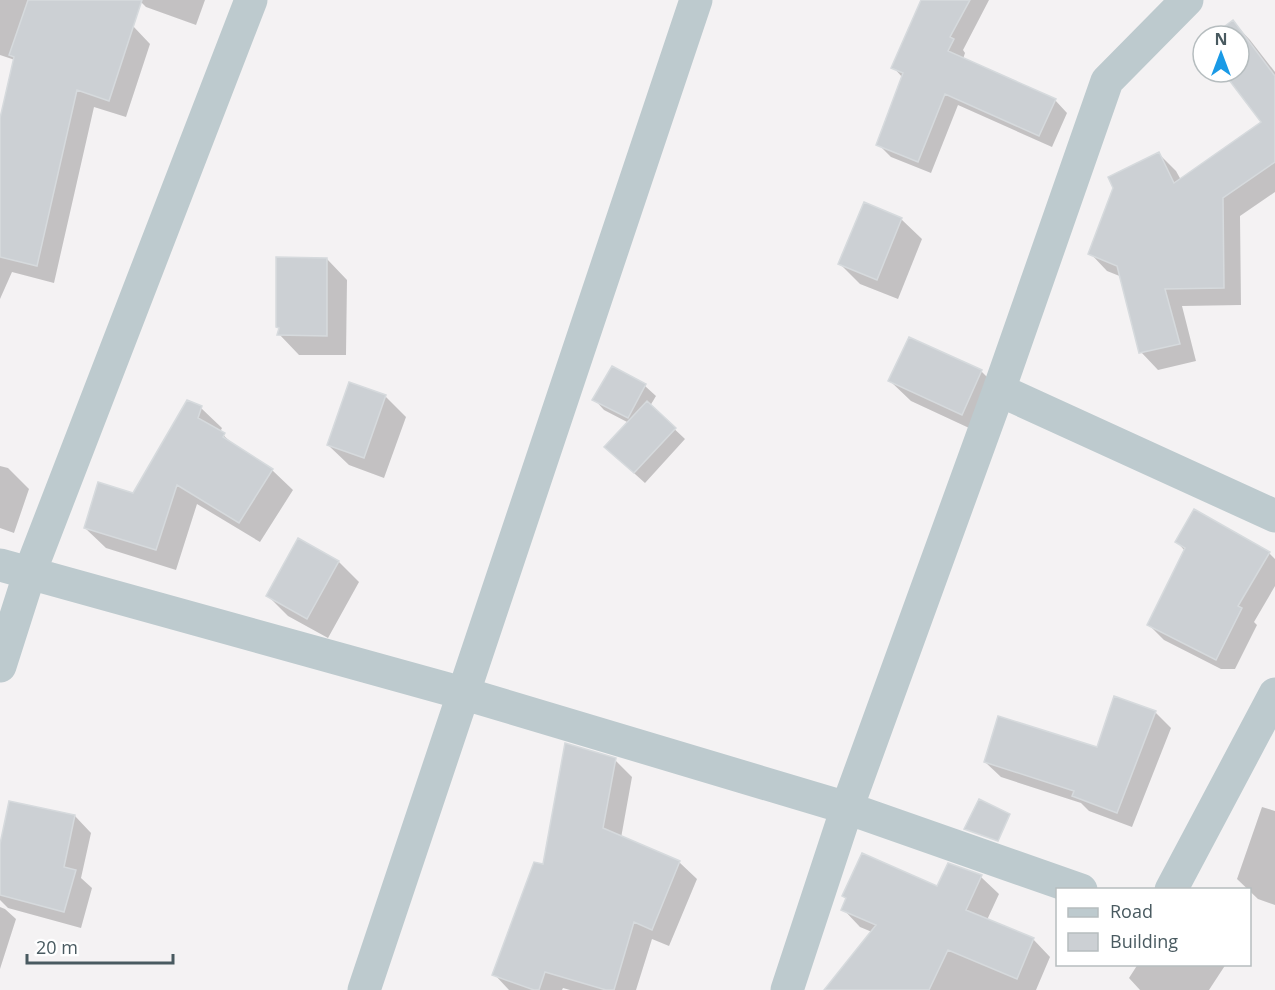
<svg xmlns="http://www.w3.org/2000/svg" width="1275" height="990" viewBox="0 0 1275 990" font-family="'Open Sans',sans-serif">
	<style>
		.shadow { fill: #0003 }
		.building { fill: #ccd0d4; stroke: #d6dadd; stroke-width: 1.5 }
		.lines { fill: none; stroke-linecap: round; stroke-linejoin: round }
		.street { stroke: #bdcace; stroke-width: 33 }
	</style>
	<rect width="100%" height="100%" fill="#f4f2f3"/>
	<path class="shadow" d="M0,0h58l75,26 17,18 -24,73 -32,-10 -40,176 -42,-11 -12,27v-174l15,-65 -15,-5z
		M139,0h66l-9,25 -50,-18z
		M923,0h66l-26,50 2,3 -2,6 92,41 12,13 -15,34 -94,-42 -27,68 -40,-16 -13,-13 25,-66 -10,-11z
		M1233,22l17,18 25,32v120l-35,24 1,89 -59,1 14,55 -38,9 -17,-18 -19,-75 -15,-6 -17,-18 69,-99 17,17 5,9 82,-58 -38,-50h14v-36h-24z
		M901,219l21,20 -24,60 -38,-15 -20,-20z
		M327,259l20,21 -1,75h-47l-20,-21 1,-5z
		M612,368l33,18 11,10 -6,10 35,33 -40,44 -29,-26 13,-34 -25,-13 -10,-11z
		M981,371l21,21 -20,42 -71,-33 -21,-20z
		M385,396l21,21 -22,61 -35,-13 -21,-20z
		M201,408l21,20 -2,4 17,16 35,22 21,20 -33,52 -63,-38 -21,66 -70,-22 -21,-20 48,-33z
		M0,466l8,2 21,21 -15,44 -14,-5z
		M1195,511l75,43 5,5v27l-21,36 3,3 -22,44h-14l-57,-29 -15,-15 36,-74 -8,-9z
		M299,540l40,22 20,20 -31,56 -40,-22 -20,-20z
		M1155,712l16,16 -39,99 -43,-16 -8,-8 -80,-26 -16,-15 113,-13z
		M615,760l17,17 -11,61 58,24 18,17 -28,67 -17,-7 -16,51h-66l-7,-2 -1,2h-53l-15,-16 50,-108z
		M10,803l65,13 16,17 -10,45 11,10 -11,40 -73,-20 -8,-8v-49z
		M1262,807l13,4v94l-17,-6 -21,-20z
		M981,877l18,17 -12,26 46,19 17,18 -14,33h-201l37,-58 -12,-5 -17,-18 4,-9 -4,-4 95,-8z
		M0,907l5,2 11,10 -16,50z
		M1138,964h88l-17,26h-69l-11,-12z"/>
	<path class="building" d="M28,0h114l-33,101 -32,-11 -40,176 -37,-9v-139l14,-61 -5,-2z
		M921,0h49l-20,37 4,2 -6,12 108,48 -17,37 -94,-42 -27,68 -42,-17 27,-72 -12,-5z
		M1233,20l42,56v86l-52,36 1,90 -59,1 15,55 -41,9 -22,-87 -29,-12 25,-66 -5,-11 51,-25 15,31 87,-61 -38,-50h16v-36h-27z
		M864,202l38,16 -25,62 -39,-16z
		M276,257l51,1v78l-50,-1 2,-7 -3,-1z
		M909,337l73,33 -20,45 -74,-34z
		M612,366l34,18 -18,34 -36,-18z
		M349,382l37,13 -22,63 -37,-13z
		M187,400l15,6 -4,12 27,15 -2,4 50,32 -34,54 -62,-38 -21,65 -72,-22 14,-46 35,11z
		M647,401l29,27 -42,45 -30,-26z
		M1194,509l76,43 -32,54 4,2 -26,52 -69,-35 38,-77 -10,-6z
		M298,538l41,23 -32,58 -41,-23z
		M1114,696l42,15 -39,102 -45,-17 2,-5 -90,-29 14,-46 99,31z
		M565,743l51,15 -13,70 77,33 -28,69 -18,-8 -20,68h-8l-61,-18 -6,18h-5l-42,-15 42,-113 9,2z
		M979,799l31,15 -12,27 -34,-12z
		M9,801l66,14 -11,52 12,3 -12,42 -64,-17v-51z
		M862,853l75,33 11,-23 34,12 -16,35 68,28 -17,41 -69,-29 -19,40h-105l52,-65 -35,-15 5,-12 -4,-2z"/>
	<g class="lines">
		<path class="street" d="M999,390l276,126
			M0,565l462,128 385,115 234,82
			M0,666l30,-94 221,-572
			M1171,890l104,-196
			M364,990l332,-990
			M787,990l60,-182 152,-418 108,-309 80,-81"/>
	</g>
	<rect x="1056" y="888" width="195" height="78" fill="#ffffff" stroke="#b6bdbf" stroke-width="1.5"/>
	<rect x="1068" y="908" width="30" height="9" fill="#bdcace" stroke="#b6bdbf" stroke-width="1.5"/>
	<text x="1110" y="918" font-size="18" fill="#495a60">Road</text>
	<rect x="1068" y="933" width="30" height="18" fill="#ccd0d4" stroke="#b6bdbf" stroke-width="1.5"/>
	<text x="1110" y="948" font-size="18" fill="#495a60">Building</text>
	<g transform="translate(1221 54)"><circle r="28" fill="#ffffff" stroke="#b6bdbf" stroke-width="1.5"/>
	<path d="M0-4.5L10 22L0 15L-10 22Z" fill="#1a9ae6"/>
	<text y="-9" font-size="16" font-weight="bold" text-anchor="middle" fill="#495a60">N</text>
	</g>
	<path d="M27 954v9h146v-9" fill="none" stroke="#495a60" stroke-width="3"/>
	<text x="36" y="954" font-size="18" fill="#495a60" stroke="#ffffff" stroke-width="4.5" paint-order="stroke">20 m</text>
</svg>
